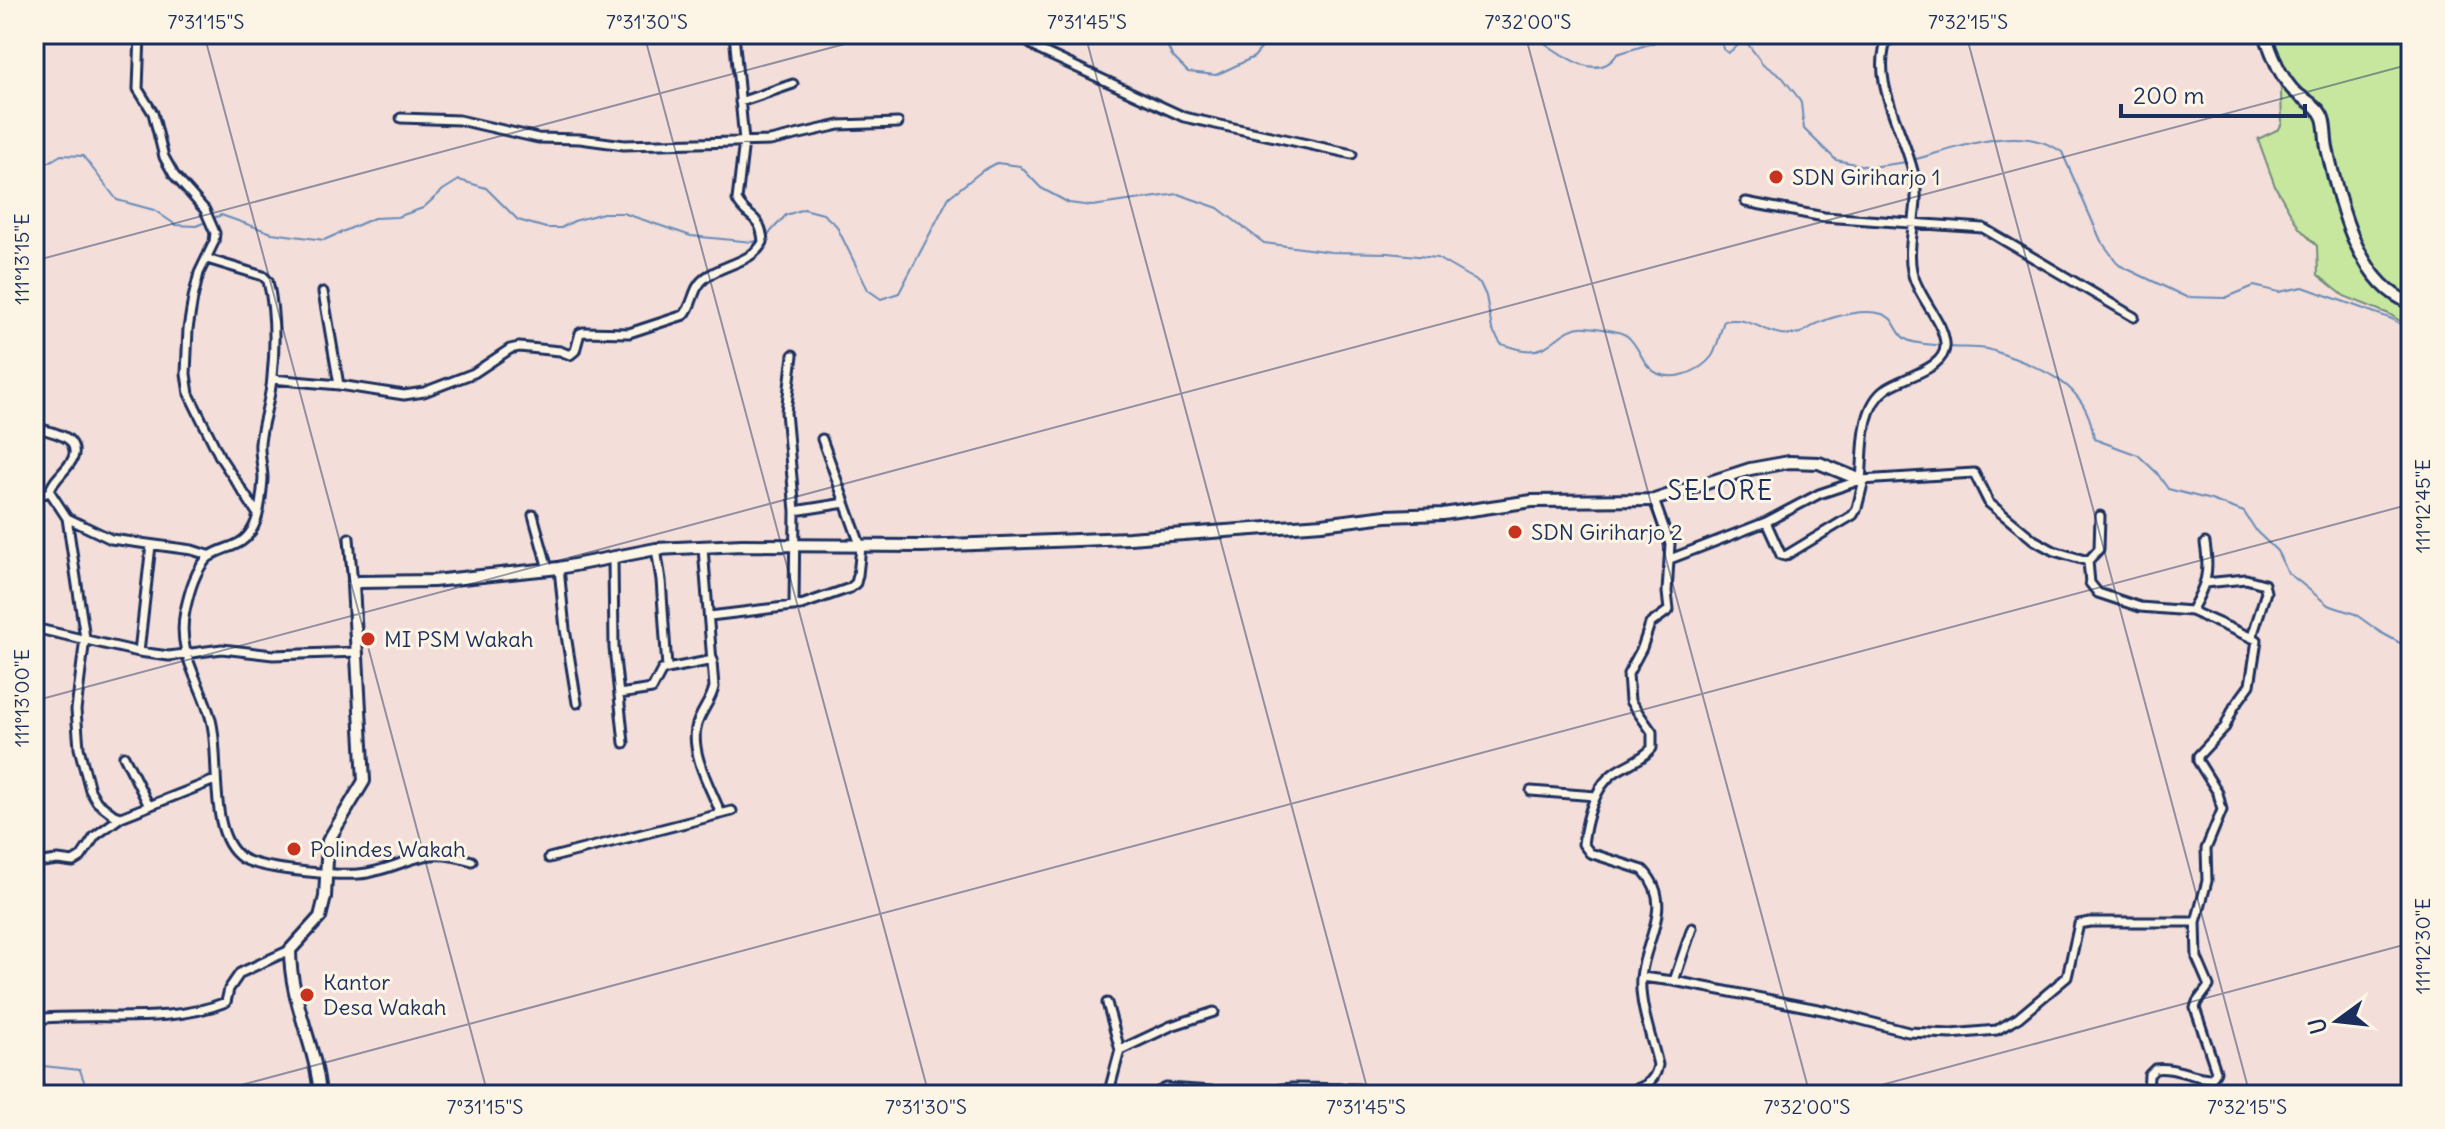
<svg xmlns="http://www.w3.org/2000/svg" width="2445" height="1129" viewBox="0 0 2445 1129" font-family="Delius,sans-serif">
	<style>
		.green { fill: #c7e79f; stroke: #718b7e; stroke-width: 2 }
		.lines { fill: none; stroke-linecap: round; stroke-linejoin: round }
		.stream { stroke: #678bb9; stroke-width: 2 }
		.street-casing { stroke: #1b2f5e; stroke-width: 13 }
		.secondary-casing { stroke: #1b2f5e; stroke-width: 16 }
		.street { stroke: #fcf5e5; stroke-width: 7 }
		.secondary { stroke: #fcf5e5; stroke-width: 10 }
		.ticks { fill: none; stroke: #1b2f5e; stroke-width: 2; stroke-opacity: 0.45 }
		.poi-dot { fill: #c8321e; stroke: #fcf5e5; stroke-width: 3 }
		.labels { text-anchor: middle; stroke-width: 6; stroke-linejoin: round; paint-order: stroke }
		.poi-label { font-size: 22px; fill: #1b2f5e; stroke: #fcf5e5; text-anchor: start }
		.quarter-label { font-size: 26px; letter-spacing: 2px; fill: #1b2f5e; stroke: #fcf5e5 }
		.neatline { fill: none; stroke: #1b2f5e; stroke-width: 3 }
		.ticks-label { font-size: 20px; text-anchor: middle; fill: #1b2f5e }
	</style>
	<rect width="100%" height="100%" fill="#f3ded9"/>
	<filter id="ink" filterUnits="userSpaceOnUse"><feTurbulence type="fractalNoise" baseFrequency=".0125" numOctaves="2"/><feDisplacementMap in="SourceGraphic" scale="16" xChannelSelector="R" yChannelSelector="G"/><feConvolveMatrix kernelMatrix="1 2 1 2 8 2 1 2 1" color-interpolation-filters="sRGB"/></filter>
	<g filter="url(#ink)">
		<path class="green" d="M2273,34h138v294l-22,-14 -45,-18 -26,-21 -1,-29 -18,-18 -24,-42 -17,-47 21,-10 3,-6 -2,-61z"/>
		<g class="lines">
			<path class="stream" d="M1162,34l10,22 16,16 28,3 38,-18 19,-23
				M1532,34c21,14 64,53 85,20l36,-11 10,-9
				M1720,34l3,15 5,4 12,-9 7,-1 16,21 20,14 14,18 4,7 3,26 32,31 34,7 37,-5
				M1913,160c45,-12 107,-38 149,-8l39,89 18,24 67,32 39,1 29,-12 25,6 24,-5 89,32 19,12
				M34,171l27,-16 22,1 34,44 37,10 22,15 20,1 12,-5
				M214,218l7,-3 51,18 52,7 50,-22 23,-1 26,-9 20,-18 16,-10 27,8 32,32 28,8h15l13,-7 29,-8h20l68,23 62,6 6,-2
				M765,238l21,-23 18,-6 19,5 13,11 32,65 13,9 18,-6 50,-96 33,-26 15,-8 23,3 21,22 28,15 23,3 86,-12 40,14 46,35 67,9 57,1 49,5 43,25 6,13 6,33 9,15c13,4 28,10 42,4 14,-7 25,-23 43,-21 11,1 33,3 41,9 11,9 13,21 21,30 16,19 50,9 64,-10 6,-9 8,-25 12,-35 33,-6 43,20 76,12 7,-2 14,-9 21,-11 16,-7 44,-13 61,-8 13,4 12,13 20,22 8,9 29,8 41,10
				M1949,347c12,1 25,0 38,2 9,2 20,7 29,10 40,15 73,33 78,80l44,16 19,18 11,16 43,11 33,12 13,20 20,19 11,22 13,10 27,22 27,9 25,18 31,17
				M34,1065l46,5 6,17 -1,8"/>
			<defs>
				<path id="street" d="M140,34l-2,55 15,24 11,44 10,18 31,35 10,23 -1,9 -15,31 -6,25 -5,31 -2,45 3,20 31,63 37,56
					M1017,34l22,16 145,67 168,37
					M740,102l53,-18
					M401,118l58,2 79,18 42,1 44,6 146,-4 69,-16 59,-2
					M1746,202l78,15 159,11 151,89
					M207,259l56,17 5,5c7,29 7,66 4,96 -1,22 -10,44 -12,66 -1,12 3,24 3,36 -1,14 -3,35 -9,47 -11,23 -28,19 -44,30 -15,12 -21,37 -25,55 -9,44 16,69 26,109 10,35 -4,115 31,138 19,12 103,19 125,15 46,-9 54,-28 105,-12
					M323,292l16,93
					M793,355l-7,57 9,99 -1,95
					M272,379l67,6 65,10 20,-3 50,-19 36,-24 9,-2 41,4 10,4 5,-4 5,-18 3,-1 46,1 55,-18c10,-11 8,-27 21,-37 18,-14 47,-15 58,-36 -2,-29 -17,-23 -26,-42l7,-59 -10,-107
					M34,426c10,5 29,7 36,15 16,20 -18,34 -20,51l17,26 18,120 -9,72 3,38 11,42 7,12 17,13 7,2 94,-37
					M1861,480c3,-29 -1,-73 25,-91 16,-12 62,-20 59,-46 -2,-23 -28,-47 -33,-72 -6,-29 8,-61 3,-91 -8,-47 -48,-98 -26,-146
					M34,496l16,-4
					M795,511l50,-8
					M533,515l15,54
					M67,518l44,21 81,11 19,6
					M1766,522l15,33 4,1 68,-41 4,-7 7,-28
					M349,538l4,47
					M703,548l11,139c-3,15 -15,26 -18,41 -5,27 15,61 25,86
					M656,549l5,31 6,88
					M613,559l1,89 10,95
					M1670,559l96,-37 53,-28 42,-14 113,-7 15,30 45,37 20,11 34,10 2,22 8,10 42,14 51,4 66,29 -7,45 -16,22 -9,20 -27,29v5l20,32 4,17 -16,39 1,32 -11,41 1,36 12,28 -12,16 -2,6 21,63 -4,7c-19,0 -38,-12 -57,-9l-6,6 -1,20
					M2088,561l11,-12 1,-33
					M559,568l6,61 12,74
					M2205,583l41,-4 18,5 2,8 -14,45
					M2191,611c15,-26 19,-38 14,-68
					M710,616l91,-11 49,-17 6,-5 2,-8 3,-28 -39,-108
					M34,628l105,24 30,4 53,-7 51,6 85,-3
					M139,652l12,-107
					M619,694l33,-5 10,-19 51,-10
					M124,756l25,50
					M1531,791l65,5
					M549,858l183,-47
					M34,863l24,-3 15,2 8,-5 14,-21 26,-19
					M1641,977l33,4 154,30 80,21 43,2 46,-4 21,-12 49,-41 12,-53 11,-2h106
					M1674,981l18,-53
					M1107,1003l13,47
					M34,1019c63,-7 132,7 192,-17l3,-13 11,-16 50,-23
					M1108,1095l12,-45 51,-24 43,-14
					M1152,1095l14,-7 77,5 49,-5 67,1 28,6
					M1406,1095l43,-5 28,5
					M1613,1095c20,-5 41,-6 45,-30 -6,-27 -19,-60 -17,-87 3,-38 35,-73 2,-108l-53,-17 -7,-9c3,-23 11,-57 31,-71 14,-10 27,-12 38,-25v-16l-22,-31 -2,-27 14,-26 8,-24 19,-14 -2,-18 3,-48 -16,-44"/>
				<path id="secondary" d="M2265,34c6,19 14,40 27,55 9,10 26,15 31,29 3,9 2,20 4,30 11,51 30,136 84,155
					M320,1095c-4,-51 -30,-92 -30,-145l30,-33 5,-20 3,-56 36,-60 -11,-196 5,-3 75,-1 126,-13 97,-19 86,-4 180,1 207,-8 193,-14 64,-8 57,-2 89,-13 122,-1 96,-31 39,-7 30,1 42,17"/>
			</defs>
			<use href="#street" class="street-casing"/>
			<use href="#secondary" class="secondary-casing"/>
			<use href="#street" class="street"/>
			<use href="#secondary" class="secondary"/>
		</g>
	</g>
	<path class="ticks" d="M204,34l284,1061M644,34l285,1061M1085,34l284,1061M1525,34l285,1061M1966,34l284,1061M2406,34l5,18M34,261l848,-227M34,701l2377,-637M34,1044l14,51M204,1095l2207,-591M1844,1095l567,-152"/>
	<g class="poi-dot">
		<circle cx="1776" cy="177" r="8"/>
		<circle cx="1515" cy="532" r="8"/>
		<circle cx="368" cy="639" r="8"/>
		<circle cx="294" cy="849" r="8"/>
		<circle cx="307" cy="995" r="8"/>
	</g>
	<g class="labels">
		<g class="poi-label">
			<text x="1792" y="185">SDN Giriharjo 1</text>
			<text x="1531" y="540">SDN Giriharjo 2</text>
			<text x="384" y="647">MI PSM Wakah</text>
			<text x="310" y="857">Polindes Wakah</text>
			<text x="323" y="990">Kantor<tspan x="323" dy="25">Desa Wakah</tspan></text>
		</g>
		<g class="quarter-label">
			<text x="1721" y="500">SELORE</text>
		</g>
	</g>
	<rect width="2445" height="1129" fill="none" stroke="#fcf5e5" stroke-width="88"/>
	<g transform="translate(2337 1021) rotate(255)" stroke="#fcf5e5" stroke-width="6" paint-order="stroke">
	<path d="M0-6L14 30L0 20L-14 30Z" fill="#1b2f5e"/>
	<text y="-12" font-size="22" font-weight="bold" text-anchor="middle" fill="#1b2f5e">U</text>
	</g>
	<path d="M2121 104v12h184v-12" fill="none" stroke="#1b2f5e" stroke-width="4"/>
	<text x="2133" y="104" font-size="24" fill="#1b2f5e" stroke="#fcf5e5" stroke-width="6" paint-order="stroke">200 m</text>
	<rect x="44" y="44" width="2357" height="1041" class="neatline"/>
	<g class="ticks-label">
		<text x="206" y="29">7°31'15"S</text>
		<text x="647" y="29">7°31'30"S</text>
		<text x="1087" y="29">7°31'45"S</text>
		<text x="1528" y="29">7°32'00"S</text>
		<text x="1968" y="29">7°32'15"S</text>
		<text transform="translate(22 259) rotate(-90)" y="7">111°13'15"E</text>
		<text transform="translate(2423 506) rotate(-90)" y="7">111°12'45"E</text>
		<text transform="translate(22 698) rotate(-90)" y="7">111°13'00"E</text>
		<text transform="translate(2423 946) rotate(-90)" y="7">111°12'30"E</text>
		<text x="485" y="1114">7°31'15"S</text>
		<text x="926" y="1114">7°31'30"S</text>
		<text x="1366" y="1114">7°31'45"S</text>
		<text x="1807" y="1114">7°32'00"S</text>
		<text x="2247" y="1114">7°32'15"S</text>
	</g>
</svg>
